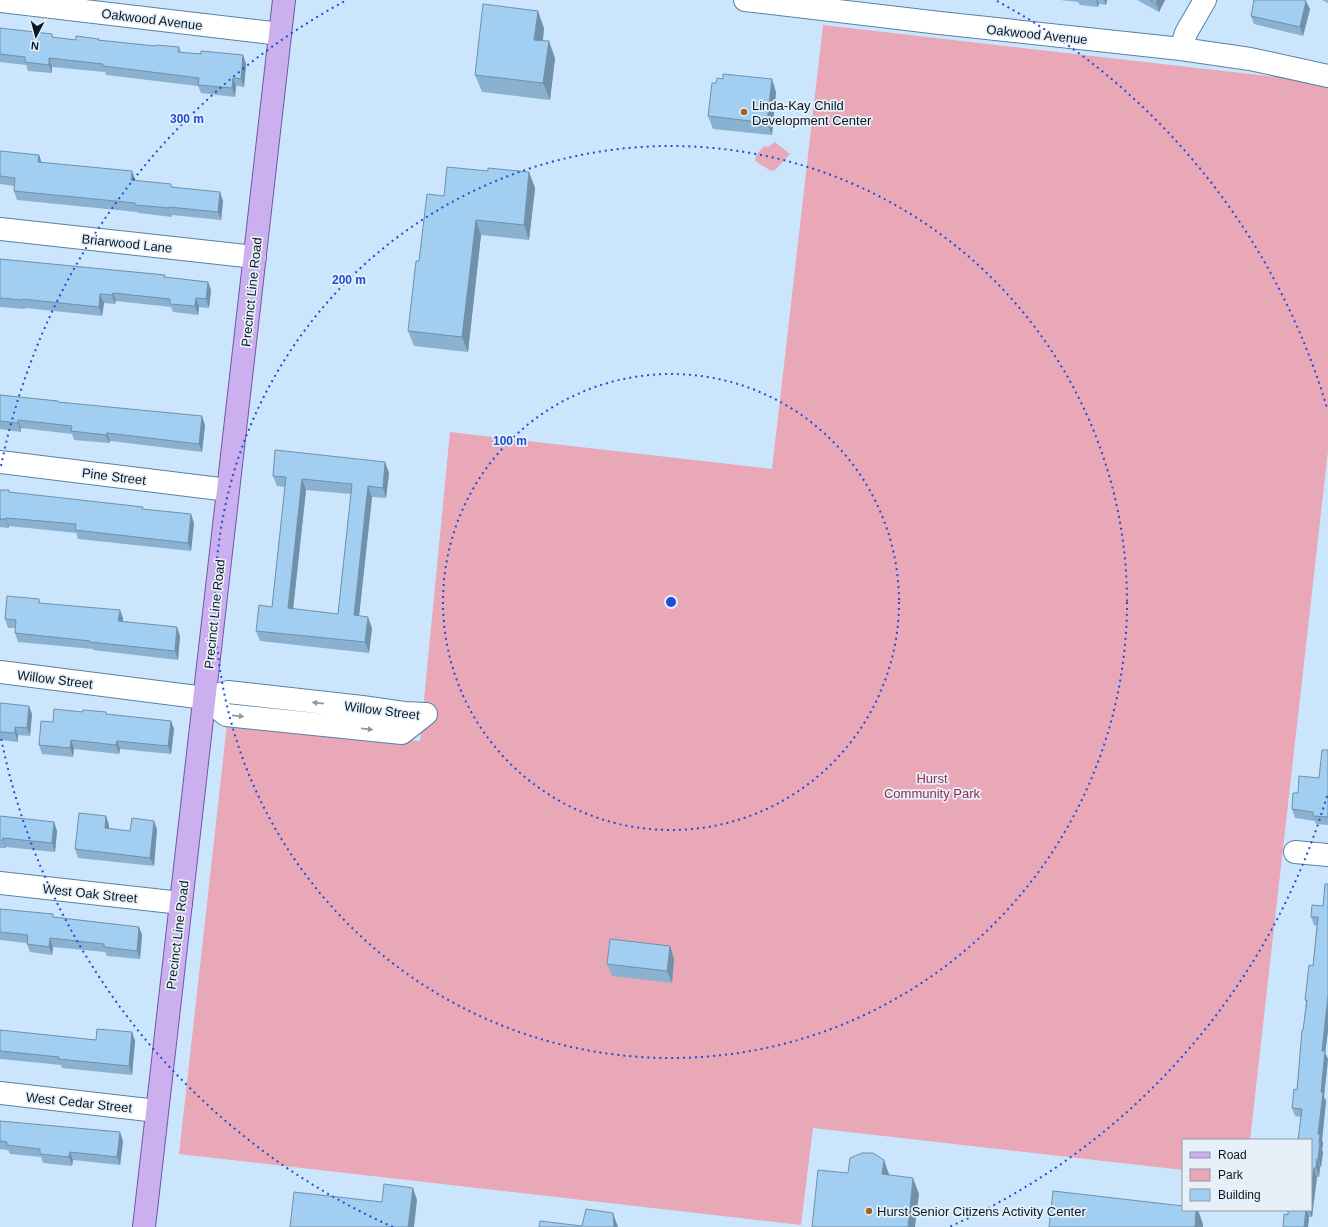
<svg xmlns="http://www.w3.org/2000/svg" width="1328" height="1227" viewBox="0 0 1328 1227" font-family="Helvetica,sans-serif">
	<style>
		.green { fill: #e8a8b8 }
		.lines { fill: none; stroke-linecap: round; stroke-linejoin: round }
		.minor-casing { stroke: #5782a2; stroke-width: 24 }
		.major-casing { stroke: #7058a2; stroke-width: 24 }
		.minor { stroke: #fff; stroke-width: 22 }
		.major { stroke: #cbafef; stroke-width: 22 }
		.wall { fill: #8ab1cf; fill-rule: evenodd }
		.shaded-wall { fill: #7190a9 }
		.building { fill: #a1cef1; stroke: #7190a9; fill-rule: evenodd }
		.oneway { fill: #8f979d }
		.ring { fill: none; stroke: #1d4ed8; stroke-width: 2; stroke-dasharray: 2 4 }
		.poi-dot { fill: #a06427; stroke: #e7f0f8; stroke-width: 1.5 }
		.labels { text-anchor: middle; stroke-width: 3.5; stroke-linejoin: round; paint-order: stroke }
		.street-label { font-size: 13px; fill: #071825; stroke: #e7f0f8 }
		.poi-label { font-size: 13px; fill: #071825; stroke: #e7f0f8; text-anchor: start }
		.park-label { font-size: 13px; fill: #912b50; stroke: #e7f0f8 }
		.centre { fill: #1d4ed8; stroke: #e7f0f8; stroke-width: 2 }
		.ring-label { font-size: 12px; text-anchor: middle; font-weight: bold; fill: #1d4ed8; stroke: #e7f0f8; stroke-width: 3.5; stroke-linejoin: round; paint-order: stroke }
	</style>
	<rect width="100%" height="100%" fill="#cbe6fc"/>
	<path class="green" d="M823,25l505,58v368l-78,689h-67v30l-370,-42 -12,97 -622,-71 48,-430 193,17 30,-309 322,37z
		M775,142l15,12 -15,16 -5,1c-5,-5 -12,-7 -15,-11l1,-5 8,-9 4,1z"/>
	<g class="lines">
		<defs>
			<path id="minor" d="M745,0l195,23 241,26 69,10 78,17
				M0,1l280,33
				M1181,49l5,-16 19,-33
				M0,229l255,28
				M0,462l228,28
				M0,672l205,26 23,-6 134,15 42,6 22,1
				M205,698l21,17 176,18 24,-19
				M1295,852l33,3
				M0,883l181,20
				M0,1093l157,18"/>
			<path id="major" d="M144,1227l140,-1227"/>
		</defs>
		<use href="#minor" class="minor-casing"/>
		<use href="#major" class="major-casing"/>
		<use href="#minor" class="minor"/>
		<use href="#major" class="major"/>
	</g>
	<path class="wall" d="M1060,0h47l-1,5 -7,-1 -1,3 -18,-2 -2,-3z
		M1137,0h28l-6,12z
		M1322,0h6v3z
		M1310,9l-7,27 -49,-12 -3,-8z
		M0,28l53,10 23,2h23l56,6 24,1 2,5 20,2 42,1 3,9 -2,23 -8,-1 -1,11 -34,-4 -3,-7 -92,-11 -1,-3 -53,-5v6l-24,-2 -2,-6 -26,-3z
		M544,28l-1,13 12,17 -5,42 -68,-8 -7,-17z
		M723,79l53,13 -4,43 -59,-6 -5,-13 8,-33z
		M0,151l39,4 2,7 94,17v1l37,7 51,14 -2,19 -49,-5v2l-34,-4 -1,-1 -120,-12 -3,-9v-5l-14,-2z
		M488,171l41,1 6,16 -6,52 -48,-5 -13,117 -54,-6 -6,-15 11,-70 25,-65z
		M0,259l208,23 3,8 -2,18 -10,-1 -1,8 -25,-3 -2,-5 -55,-6 -1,3 -11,-1 -2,13 -77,-8v1l-25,-2z
		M0,395l58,6 1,1 146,23 -3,27 -92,-11 -1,2 -35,-3 -2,-6 -51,-6v4l-21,-3z
		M389,473l-3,25 -14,-1 -13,119 13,12 -3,25 -109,-12 -4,-10 16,-24 13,-120 -8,-1 -4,-10zM306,490l45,4 -13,120 -45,-5z
		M0,490l10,2 133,17 51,14 -3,28 -113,-12 -2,-6 -67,-7v2l-9,-1z
		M39,599l1,4 83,15 -1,4 55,5 3,9 -2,24 -85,-10v-1l-75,-7 -3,-9v-5h-7l-3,-9z
		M0,703l32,11 -2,22 -12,-1v7l-18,-2z
		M82,712l25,2 64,7 3,8 -3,25 -51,-5 -1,5 -45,-5 -1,8 -31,-3 -3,-9 14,-23z
		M1328,750v75l-12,-1 -1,-3 -20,-3 -3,-9 6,-16 21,-15z
		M0,816l54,6 3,9 -2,21 -49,-5v1h-6z
		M106,816l3,9v4l21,2 27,-2 -3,37 -76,-8 -3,-9z
		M1328,884v147l-3,22 3,6 -4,38 2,4 -4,39 1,3 -1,7 1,2 -2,15h-1l-1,10h-2l-5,40h-3l-1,10h-25l5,-12v-5h23l-10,-93 -6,-1 -3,-8 5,-18 9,-88 -1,-2 8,-34 4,-40 -3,-1 -3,-8 12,-11z
		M0,909l54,8 85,10 3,8 -2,24 -33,-3 -2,-4 -52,-5 -1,8 -22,-3 -3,-8v-1l-27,-3z
		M670,946l4,13 -2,24 -60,-7 -5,-12z
		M0,1030l96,10 36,-8 3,9 -3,34 -70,-7 -1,-3 -61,-6z
		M0,1121l123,20 -3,24 -47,-5 -1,6 -29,-3 -2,-6 -31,-3 -2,-4 -8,-1z"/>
	<path class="shaded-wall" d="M1096,0h1l2,4 -1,3z
		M1104,0h3l-1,5z
		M1157,0h8l-6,12 -3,-9z
		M1306,1l4,8 -7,27 -3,-9z
		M538,11l6,17 -3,29 -7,-17z
		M549,41l6,17 -5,42 -7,-17z
		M243,55l3,9 -2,23 -3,-8z
		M49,58l3,9v6l-3,-8z
		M233,78l3,8 -1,11 -3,-9z
		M772,79l4,13 -4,43 -5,-12z
		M39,155l3,8 -4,-1z
		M132,171l3,8 -1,9 -3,-8z
		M529,172l6,16 -6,52 -5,-15z
		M220,192l3,9 -2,19 -3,-8z
		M476,220l5,15 -13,117 -6,-15z
		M208,282l3,8 -2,18 -3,-9z
		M113,293l3,8 -1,3 -3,-9z
		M100,294l4,9 -2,13 -3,-9z
		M196,298l3,9 -1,8 -3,-9z
		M202,416l3,9 -3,27 -3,-8z
		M18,420l3,8v4l-3,-9z
		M107,433l3,8 -1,2 -3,-8z
		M385,462l4,11 -3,25 -3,-10z
		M302,479l4,11 -14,129 -4,-11z
		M368,486l4,11 -14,129 -4,-11z
		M191,514l3,9 -3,28 -3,-8z
		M6,518l3,8v2l-3,-9z
		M120,610l3,8 -1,12 -4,-9z
		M368,617l4,11 -3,25 -4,-11z
		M177,627l3,9 -2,24 -3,-9z
		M29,706l3,8 -2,22 -3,-8z
		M171,721l3,8 -3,25 -3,-8z
		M15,727l3,8v7l-3,-9z
		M71,740l3,9 -1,8 -3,-9z
		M117,741l3,8 -1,5 -3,-9z
		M106,816l3,9 -1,12 -3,-9z
		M154,821l3,8 -3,37 -4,-8z
		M54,822l3,9 -2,21 -3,-9z
		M3,838l3,9v1l-3,-8z
		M139,927l3,8 -2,24 -3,-8z
		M50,938l3,9 -1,8 -3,-8z
		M670,946l4,13 -2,24 -5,-12z
		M1328,996v35l-3,22 3,6 -4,38 2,4 -4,39 1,3 -1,7 1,2 -2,15 -3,-8v-25l3,-42 1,-41z
		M132,1032l3,9 -3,34 -3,-9z
		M120,1132l3,9 -3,24 -3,-8z
		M70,1152l3,8 -1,6 -3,-9z
		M1317,1159l3,8 -1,10 -3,-9z
		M884,1160l6,17 -8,-3z
		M1314,1168l3,9 -5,40 -3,-7h2v-21z
		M913,1178l6,16 -4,33h-7z
		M413,1188l4,12 -3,27h-6z
		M1196,1210h2l5,14v3h-8z
		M1306,1210h1l2,7 -1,10h-4z
		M613,1213l5,14h-4z"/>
	<path class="building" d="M1150,0h7l-1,3z
		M1254,0h50l2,1 -6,26 -49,-11z
		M483,4l55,7 -4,29 15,1 -6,42 -68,-8z
		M0,28l52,6v3l24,3v-4l23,3 -1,1 57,6 1,-1 23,2 -1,5 23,2v-3l42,4 -2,24 -8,-1 -1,10 -34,-3 1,-7 -96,-12v-2l-54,-6v7l-24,-3v-5l-25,-3z
		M723,74l49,5 -5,44 -59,-7 4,-33h4l1,-5 6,1z
		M0,151l39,4 -1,7 94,9 -1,9 40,4v3l49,5 -2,20 -49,-5v1l-34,-3v-2l-121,-12 1,-13 -15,-2z
		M447,167l41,4v-3l41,4 -5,53 -48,-5 -14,117 -54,-6 8,-70h3l8,-67 17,2z
		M0,259l165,16 -1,2 44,5 -2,17 -10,-1 -1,8 -25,-2v-5l-57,-6 -1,2 -12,-1 -1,13 -77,-8v1l-22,-2z
		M0,395l58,6v1l144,14 -3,28 -92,-11 -1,2 -35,-4 1,-5 -54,-6v3l-18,-2z
		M275,450l110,12 -2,26 -15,-2 -14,129 14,2 -3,25 -109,-11 3,-26 13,2 14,-130 -13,-1zM302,479l50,5 -14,130 -50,-6z
		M0,490h9v2l134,15 -1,2 49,5 -3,29 -113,-13 1,-6 -70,-6v1h-6z
		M7,596l32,3v4l81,7 -2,11 59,6 -2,24 -85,-9v-1l-75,-8 1,-13 -11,-1z
		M0,703l29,3 -2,22 -12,-1v6l-15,-1z
		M54,709l28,3 1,-2 23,2v2l65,7 -3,25 -51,-5 -1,4 -45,-5 -1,8 -31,-3 2,-24 12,1z
		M1322,750h6v67l-15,-1v-4l-21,-3 1,-16h5l1,-17 20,2z
		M79,813l27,3 -1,12 25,3 2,-13 22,3 -4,37 -75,-9z
		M0,816l54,6 -2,21 -49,-5v2h-3z
		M1325,884h3v112l-6,55h3l-4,41 2,1 -5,41h2l-1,9h1l-2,16h-1l-1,9h-2l-3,21v-49h-13l4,-31 -10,-1 2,-19 3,1 5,-60h1l4,-30h-2l4,-35 4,1 5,-49h-7l1,-12 11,1z
		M0,909l53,5v3l86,10 -2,24 -33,-4v-3l-54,-6 -1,9 -22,-3 1,-9 -28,-3z
		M610,939l60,7 -3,25 -60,-7z
		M97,1029l35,3 -3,34 -71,-7 1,-2 -59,-6v-21l96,10z
		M0,1121l120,11 -3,25 -47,-5 -1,5 -29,-3v-5l-33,-4v-3l-7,-1z
		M862,1153h11l11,7 -2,14 31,4 -5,49h-96l6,-57 30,3 2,-15z
		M384,1184l29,4 -5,39h-118l4,-35 88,10z
		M1053,1191l130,15v4h13l-1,17h-146z
		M586,1209l27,4 1,14h-75l1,-6 42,5z
		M1288,1210h18l-2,17h-21l1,-13 4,1z"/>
	<defs><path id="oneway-solid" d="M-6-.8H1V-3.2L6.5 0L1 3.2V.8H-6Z"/></defs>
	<g class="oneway">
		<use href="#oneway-solid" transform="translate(318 703) rotate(-174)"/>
		<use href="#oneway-solid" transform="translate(238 716) rotate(6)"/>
		<use href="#oneway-solid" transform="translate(367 729) rotate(6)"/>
	</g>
	<g class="ring">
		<circle cx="671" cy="602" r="228"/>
		<circle cx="671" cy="602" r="456"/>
		<path d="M1327 796A684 684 0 0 1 949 1227M393 1227A684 684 0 0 1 1 738M1 466A684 684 0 0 1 345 1M997 1A684 684 0 0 1 1327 408"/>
	</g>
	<g class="poi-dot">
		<circle cx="744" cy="112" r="4"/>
		<circle cx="869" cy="1211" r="4"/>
	</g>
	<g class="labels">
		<g class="street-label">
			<text transform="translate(152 19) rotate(7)" y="5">Oakwood Avenue</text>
			<text transform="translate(1037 34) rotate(6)" y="5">Oakwood Avenue</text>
			<text transform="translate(127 243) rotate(6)" y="5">Briarwood Lane</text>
			<text transform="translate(251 292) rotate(-84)" y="5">Precinct Line Road</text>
			<text transform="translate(114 476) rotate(7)" y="5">Pine Street</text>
			<text transform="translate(214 614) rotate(-84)" y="5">Precinct Line Road</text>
			<text transform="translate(55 679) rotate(7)" y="5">Willow Street</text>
			<text transform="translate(382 710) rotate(7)" y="5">Willow Street</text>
			<text transform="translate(90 893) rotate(6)" y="5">West Oak Street</text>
			<text transform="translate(177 935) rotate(-83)" y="5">Precinct Line Road</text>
			<text transform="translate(79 1102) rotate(6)" y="5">West Cedar Street</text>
		</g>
		<g class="poi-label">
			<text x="752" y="110">Linda-Kay Child<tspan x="752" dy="15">Development Center</tspan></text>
			<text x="877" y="1216">Hurst Senior Citizens Activity Center</text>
		</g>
		<g class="park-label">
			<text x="932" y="783">Hurst<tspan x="932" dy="15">Community Park</tspan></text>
		</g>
	</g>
	<circle cx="671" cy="602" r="6" class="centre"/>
	<g class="ring-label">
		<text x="187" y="123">300 m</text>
		<text x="349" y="284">200 m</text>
		<text x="510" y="445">100 m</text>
	</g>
	<rect x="1182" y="1139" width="130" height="72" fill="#e7f0f8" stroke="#8d9aa4"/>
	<rect x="1190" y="1152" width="20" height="6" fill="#cbafef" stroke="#8d9aa4"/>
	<text x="1218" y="1159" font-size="12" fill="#071825">Road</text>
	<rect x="1190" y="1169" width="20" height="12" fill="#e8a8b8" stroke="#8d9aa4"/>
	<text x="1218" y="1179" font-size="12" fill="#071825">Park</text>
	<rect x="1190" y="1189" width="20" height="12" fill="#a1cef1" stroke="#8d9aa4"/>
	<text x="1218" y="1199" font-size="12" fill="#071825">Building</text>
	<g transform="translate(36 36) rotate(186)" stroke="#e7f0f8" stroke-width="3" paint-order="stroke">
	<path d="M0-3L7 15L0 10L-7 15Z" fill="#071825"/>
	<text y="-6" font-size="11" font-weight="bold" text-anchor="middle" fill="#071825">N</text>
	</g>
</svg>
